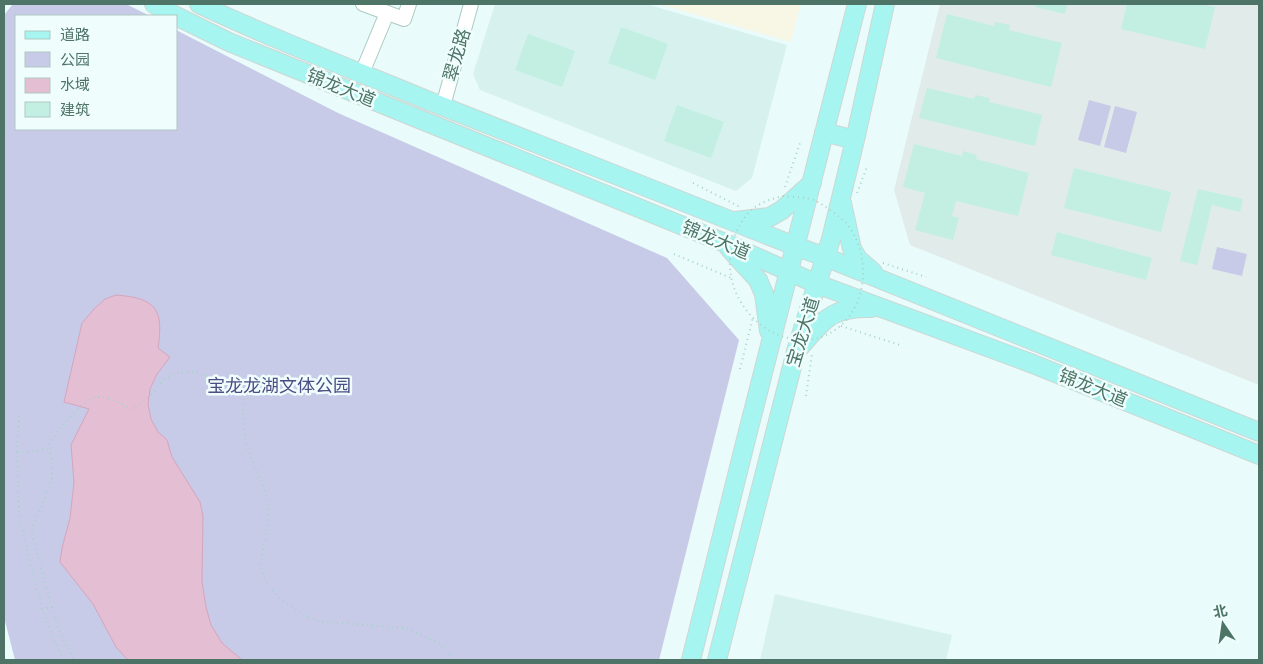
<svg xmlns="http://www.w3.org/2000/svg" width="1263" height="664" viewBox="0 0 1263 664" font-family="Karla,'Noto Sans SC',sans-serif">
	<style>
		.residential { fill: #d7f2ee }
		.industrial { fill: #e1ecea }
		.education { fill: #f8f7e5 }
		.green { fill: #c8cbe8 }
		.water { fill: #e4bed2; stroke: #d5a5be }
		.building { fill: #c2efe2 }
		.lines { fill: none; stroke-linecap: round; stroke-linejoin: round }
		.minor-casing { stroke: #accac2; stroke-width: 16 }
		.major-casing { stroke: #cdd8d4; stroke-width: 20 }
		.path { stroke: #a5d4c6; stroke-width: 2; stroke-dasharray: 1 4; stroke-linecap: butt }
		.minor { stroke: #fff; stroke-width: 14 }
		.major { stroke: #a6f5f0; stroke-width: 18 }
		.path-bridge { stroke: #a5d4c6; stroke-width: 2; stroke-dasharray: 1 4; stroke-linecap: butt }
		.labels { text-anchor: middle; stroke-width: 5; stroke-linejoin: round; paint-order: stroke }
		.street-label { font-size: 18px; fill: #4e7467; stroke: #effefd }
		.park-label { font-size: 18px; fill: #4d4d84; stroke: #effefd }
	</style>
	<rect width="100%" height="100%" fill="#e9fbfa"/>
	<path class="residential" d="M495,4h151l141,41 -35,133 -16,13 -256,-101 -7,-16z
		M775,594l177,41 -6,25h-186z"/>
	<path class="industrial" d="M940,4h319v381l-349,-140 -16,-55z"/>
	<path class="education" d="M659,4h142l-10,38z"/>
	<path class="green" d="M13,4h113l24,12h-134v113h160v-99l162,83 329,145 72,82 -80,320h-644l-11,-43v-602z
		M1089,100l22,6 -11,40 -22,-6z
		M1115,106l22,6 -11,41 -22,-6z
		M1217,247l30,7 -5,22 -30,-7z"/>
	<path class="water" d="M116,295c40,3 48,14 42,53l12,9 -13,17 -7,15 -2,15 3,15 7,13 9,8 5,17 28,45 3,14 -1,65 4,26 5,18 11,18 20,17h-114l-12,-13 -23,-43 -33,-42 2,-14 8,-30 4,-36 -3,-37 18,-36 -25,-7 18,-79 12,-14 11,-10z"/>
	<path class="building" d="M1036,4h32l-3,10 -30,-7z
		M1127,4h74l14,3 -10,42 -84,-20z
		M947,14l47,12 1,-4 15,3 -1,5 53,13 -11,44 -115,-29z
		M621,27l47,17 -13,36 -47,-17z
		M528,34l47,17 -13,36 -47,-17z
		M927,88l47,11 1,-4 15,3 -1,4 53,13 -7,31 -116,-28z
		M677,105l47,17 -13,36 -47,-17z
		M914,144l48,12 1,-5 14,4 -1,4 53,14 -11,43 -62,-15 -4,15 7,2 -6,22 -38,-10 10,-37 -22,-6z
		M1074,168l97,24 -10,40 -97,-24z
		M1198,189l45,10 -3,13 -28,-7 -15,60 -17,-4z
		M1057,232l95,26 -6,22 -95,-25z"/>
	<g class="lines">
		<defs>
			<path id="minor" d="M363,4l41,15 5,-15
				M362,73l25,-60
				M443,106l28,-102"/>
			<path id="major" d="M154,4l22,12
				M199,4c75,36 153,65 230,97 122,49 244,97 366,145l30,11 434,175
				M176,16l53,26 496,201 92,41 216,80 226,91
				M824,132l31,8
				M842,203l10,46 6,10 15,13
				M735,221l35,-4 12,-7 30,-27
				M729,248l29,32 6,14 5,37
				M800,347c25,-28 31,-40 72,-39
				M691,660c54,-219 110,-438 166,-656
				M717,660l79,-309 35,-112 24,-99 30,-136"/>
		</defs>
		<use href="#minor" class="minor-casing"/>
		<use href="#major" class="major-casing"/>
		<path class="path" d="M693,183l47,24
			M785,187l16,-47
			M857,193l10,-26
			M674,254l57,24
			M883,263l43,14
			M841,326l59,19
			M740,369l13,-52
			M806,396l6,-42
			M19,416l-2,31 2,70 23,92 21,51
			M17,453l32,-4
			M52,607l7,23 15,30
			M42,609l10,-2 -21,-75 21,-53v-18l-3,-18c8,-11 34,-44 47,-46 13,-1 25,7 37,12l18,-14 12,-15 17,-8h14l13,4 35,19 3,6 -2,13 3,31 20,49 3,20 -9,54 7,16 14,16 21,14 16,7 85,7 35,14 12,14 1,4"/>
		<use href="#minor" class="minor"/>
		<use href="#major" class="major"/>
		<path class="path-bridge" d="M783,196c10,1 25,1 33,5 8,4 26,17 31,23 21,27 22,69 0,95 -30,36 -82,22 -105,-15 -19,-29 -15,-66 7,-92 9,-9 22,-13 34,-16z"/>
	</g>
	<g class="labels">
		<g class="street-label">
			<text transform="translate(457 55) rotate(-74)" y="6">翠龙路</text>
			<text transform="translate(341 88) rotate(22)" y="6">锦龙大道</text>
			<text transform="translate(716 240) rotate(23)" y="6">锦龙大道</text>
			<text transform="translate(803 332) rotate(-73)" y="6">宝龙大道</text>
			<text transform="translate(1093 388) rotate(22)" y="6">锦龙大道</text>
		</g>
		<g class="park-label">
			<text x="279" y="392">宝龙龙湖文体公园</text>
		</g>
	</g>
	<rect width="1263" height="664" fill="none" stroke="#4e7467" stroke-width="10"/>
	<rect x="15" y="15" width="162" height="115" fill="#effefd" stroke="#afc7c1"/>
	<rect x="25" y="31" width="25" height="8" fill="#a6f5f0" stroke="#afc7c1"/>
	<text x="60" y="40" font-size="15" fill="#4e7467">道路</text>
	<rect x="25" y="52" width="25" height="15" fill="#c8cbe8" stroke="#afc7c1"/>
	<text x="60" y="65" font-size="15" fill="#4e7467">公园</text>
	<rect x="25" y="78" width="25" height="15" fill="#e4bed2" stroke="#afc7c1"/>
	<text x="60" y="90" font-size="15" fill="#4e7467">水域</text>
	<rect x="25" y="102" width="25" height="15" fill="#c2efe2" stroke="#afc7c1"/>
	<text x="60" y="115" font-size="15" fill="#4e7467">建筑</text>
	<g transform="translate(1223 624) rotate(347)" stroke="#effefd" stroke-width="4" paint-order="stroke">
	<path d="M0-4L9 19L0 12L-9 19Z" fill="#4e7467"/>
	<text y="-8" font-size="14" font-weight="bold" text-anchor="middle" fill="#4e7467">北</text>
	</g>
</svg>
